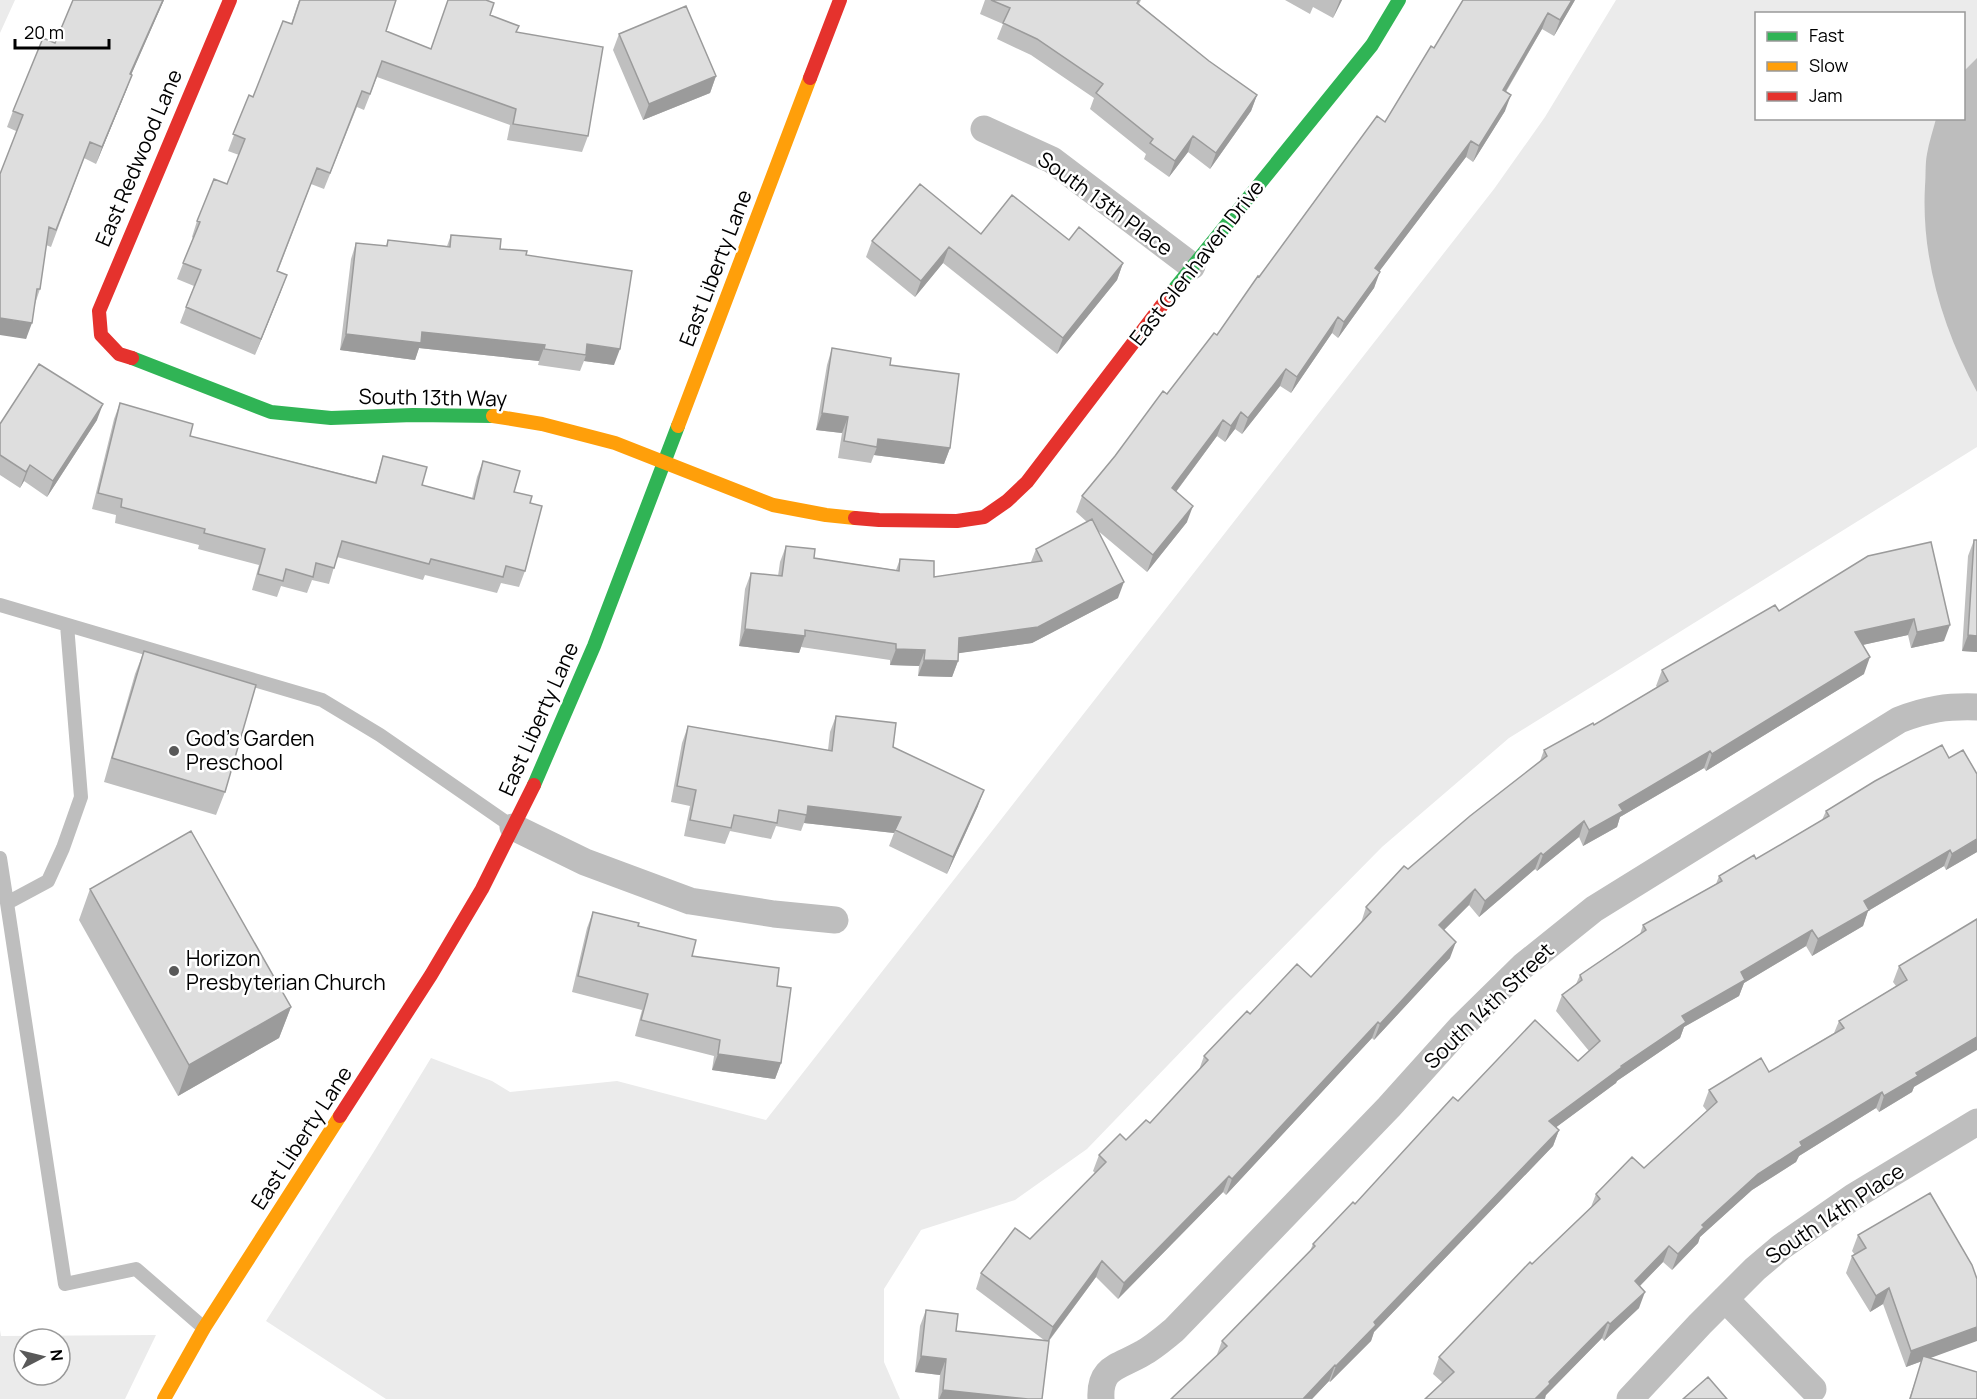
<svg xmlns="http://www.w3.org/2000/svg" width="1977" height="1399" viewBox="0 0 1977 1399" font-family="Manrope,sans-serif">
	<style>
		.green { fill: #ebebeb; fill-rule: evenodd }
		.water { fill: #bdbdbd }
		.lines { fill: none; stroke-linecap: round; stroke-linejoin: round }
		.lane { stroke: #bebebe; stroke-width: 14 }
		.street { stroke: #bebebe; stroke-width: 27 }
		.fast { stroke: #30b455; stroke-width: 14 }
		.slow { stroke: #ff9f0a; stroke-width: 14 }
		.jam { stroke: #e5322d; stroke-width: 14 }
		.wall { fill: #bfbfbf }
		.shaded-wall { fill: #9b9b9b }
		.building { fill: #dedede; stroke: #9b9b9b; stroke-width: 1.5 }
		.poi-dot { fill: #595959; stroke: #fff; stroke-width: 2 }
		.labels { text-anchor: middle; stroke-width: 5; stroke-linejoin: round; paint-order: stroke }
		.street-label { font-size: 21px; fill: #000; stroke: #fff }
		.poi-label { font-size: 21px; fill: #000; stroke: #fff; text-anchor: start }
	</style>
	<rect width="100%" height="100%" fill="#fff"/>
	<path class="green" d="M0,0h15l-15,33z
		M1616,0h361v447l-468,291 -127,109 -159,161 -136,141 -72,51 -94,30 -37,59v73l16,37h-514l-120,-78 107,-168 58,-95 61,23 18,11 107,-11 149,39 728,-931 51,-72zM1756,14h208v104h-208z
		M0,1330l1,6 155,-1 -31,64h-125zM24,1339h36v36h-36z"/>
	<path class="water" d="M1977,58v334c-34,-63 -56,-134 -52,-206 1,-10 0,-22 2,-32 2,-12 6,-24 9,-35l28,-1v-47z"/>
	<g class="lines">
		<path class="lane" d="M0,605l322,95 58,35 133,92
			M0,858l7,45 41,-22 15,-33 18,-51 -14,-172
			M7,903l58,381 71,-15 68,59"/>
		<path class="street" d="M984,129l68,31 140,106
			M513,827l72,35 105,39 84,13 61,6
			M1725,1299l88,90
			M1101,1399c-2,-33 19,-32 42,-46 11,-6 21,-15 31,-23l215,-223 72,-80 62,-61 71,-57 305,-189c28,-11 48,-14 78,-13
			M1630,1399l70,-75 55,-55 26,-22 72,-50 124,-75"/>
		<path class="fast" d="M1172,292l200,-247 27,-45
			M132,358l139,54 60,6 82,-3 80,1
			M534,785l60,-139 84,-220"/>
		<path class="slow" d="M493,416l49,8 73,19 158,62 53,10 29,3
			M678,426l132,-348
			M164,1399l40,-71 136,-212"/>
		<path class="jam" d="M810,78l30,-78
			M132,358l-13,-4 -18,-19 -2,-24 131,-311
			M855,518l24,2 78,1 27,-4 23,-16 20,-19 145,-190
			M340,1116l91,-141 51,-86 52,-104"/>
	</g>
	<path class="wall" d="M73,0h91l-33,75h1l-6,16 -30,73 -12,-6 -33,89 -5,-2 -6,44 -5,15 -9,35 -10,-208 -9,-4 6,-16 42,-68z
		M299,0h97l-10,31 45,18 59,-34 26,17 72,104 -6,16 -75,-12 3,-15 -133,-48 -13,33 -7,-3 -33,82 -13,-5 -33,87 3,20 -26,64 -75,-32 14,-37 -17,-7 16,-41 -1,-1 5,-16 30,-37 12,-29 -11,-4 21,-56 4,2 38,-73z
		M985,0h156l-2,4 70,57 48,34 -6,16 -41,58 -22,-17 -19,25 -25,-18 2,-5 -56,-45 4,-11 -63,-43 -34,-16 6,-15 -23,-10z
		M1285,0h57l-9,18 -20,-11 -3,7z
		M1575,0l-21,36 -12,-7 -36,63 -1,19 -32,51 -7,-5 -87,114 -5,17 -36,50 -6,-5 -41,60 -11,-7 -38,48 -7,-5 -10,13 -8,-6 -41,56 11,30 -40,50 -50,-42 21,68 -86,45 -74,10v8l-6,16 -34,-1 1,-10 -29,-1v-5l-89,-13 -2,6 -60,-7 6,-57 6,-16 27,3 2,-14 6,-16 28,12 82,12 4,-11 34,18 97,-15 5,-13 51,-27 -11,-10 6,-16 135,-161 42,-58 126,-155 49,-74z
		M619,34l97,42 -6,17 -67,27 -30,-70z
		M981,234l88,6 54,23 -6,17 -60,74 -114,-91 -28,34 -49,-40 6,-16z
		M451,235l49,14 26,6 88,110 -30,-4 -4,10 -42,-6 1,-4 -120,-13 -4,12 -75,-10 11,-91 5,-16 30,3 2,-6 59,6z
		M832,348l58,17 60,83 -6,16 -70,-9 -3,8 -33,-5 4,-25 -26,-3 11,-65z
		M120,403l70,33 185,46 8,-26 39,29 50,13 5,-21 6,-16 31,31 16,11 -5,68 -6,16 -18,-4 -4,10 -72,-18 -2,5 -86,-23 -8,27 -17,-4 -5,13 -26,-7 -4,11 -25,-7 7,-25 -61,-16 1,-4 -84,-22 1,-8 -24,-6 22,-90z
		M97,420l-50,77 -23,-16 -4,7 -20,-13v-51z
		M1974,540l3,112 -15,-1 6,-95z
		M1868,556l76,85 -33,7 -3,-13 -46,10 2,29 -158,97 -2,-3 -84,49 -3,10 -34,19 -4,-9 -42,34 -2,-2 -56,48 -10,-12 -25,25 6,28 -76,82 -2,-2 -146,157 -3,-3 -105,107 -22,-22 -47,64 -7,58h-104l2,-24 -25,-3 5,-46 6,-16 30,21 88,9 -68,-51 5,-16 49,-34 65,-66 -2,-2 6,-16 27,-15 24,-17 49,-53 5,-14 46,-42 61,-37 50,-54 5,-16 42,-38 132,-108 4,-11 50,-25 63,-38 -1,-1 6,-16 117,-59z
		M144,651l81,141 -9,23 -112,-33 31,-108z
		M836,716l57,31 85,59 -31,68 -58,-28 5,-13 -90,-10 -3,8 -25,-5 -5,13 -41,-8 -5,13 -41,-8 6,-30 -19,-4 11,-59 6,-17 140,24 2,-18z
		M1826,811l151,41 -31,18 -2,-4 -76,45 -5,15 -51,30 -6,-10 -62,37 -5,13 -55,31 -4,11 -63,43 -1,2 -60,44 3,3 -6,16 -179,186 -3,9 -41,41 -1,-1 -17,18h-141l45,-42 6,-16 88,-90 3,-7 42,-40 103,-103 120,-40 11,-10 -33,-40 6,-16 14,-11 4,-9 60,-41 3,-9 73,-41 3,-8 37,-17 66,-39z
		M90,889l201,118 -12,31 -101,58 -99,-176z
		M593,912l45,14 54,30 85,30 4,77 -6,16 -63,-9 2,-14 -79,-20 7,-26 -70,-18 15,-64z
		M1977,919l-65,173 -33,20 -3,-4 -77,48 -3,6 -44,28 -52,47 -2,6 -26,27 -9,-8 -23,24 -1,22 -35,33 -2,-3 -56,57 -103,-12 -10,-9 6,-17 93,-93 59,-57 5,-13 48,-26 63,-57 -4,-5 6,-16 60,-18 65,-39 5,-12 57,-35 -3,-4 6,-16z
		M1858,1235l72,123 47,41h-68l13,-38 -16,6 -23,-63 -13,8 -24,-39 6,-17 3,-1 -3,-4z"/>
	<path class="shaded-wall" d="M163,0h1l-40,91 6,-17z
		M1340,0h2l-9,18z
		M1572,0h3l-21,36 6,-16z
		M1548,13l-6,16 -45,77 6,-16z
		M132,75l-6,16 -30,73 6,-17z
		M716,76l-6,17 -67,27 6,-16z
		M1257,95l-6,16 -41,58 6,-16z
		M1511,95l-6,16 -32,51 6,-16z
		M1193,136l-5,16 -19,25 6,-16z
		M1471,141l-5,16 -97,128 6,-17z
		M949,247l-6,16 -28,34 6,-16z
		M1123,263l-6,17 -60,74 6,-16z
		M1380,272l-6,16 -36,50 6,-16z
		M287,275l-6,16 -26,64 6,-16z
		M1338,317l-6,16 -41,60 6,-16z
		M0,318l32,5 -6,16 -26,-4z
		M422,332l123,13 -6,16 -120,-13 -4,12 -75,-10 6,-16z
		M587,344l33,5 -6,16 -30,-4 2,-6z
		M1286,369l-6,17 -38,48 6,-16z
		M103,404l-6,16 -50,77 6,-16z
		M1241,412l-6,17 -10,13 6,-16z
		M822,413l26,4 -6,16 -26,-3z
		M1223,420l-6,16 -51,69 6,-17z
		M878,439l72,9 -6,16 -70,-9 3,-8z
		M30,465l-6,16 -4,7 6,-16z
		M1193,506l-6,16 -40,50 6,-17z
		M1124,582l-6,16 -86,45 -79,11 6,-16z
		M1914,619l-6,16 -59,13 6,-16z
		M1950,625l-6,16 -33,7 6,-16z
		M745,629l60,7 -6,17 -60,-7z
		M1968,635l9,1v16l-15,-1z
		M896,649l29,1 -6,16 -29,-1z
		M1870,657l-6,17 -158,97 6,-17z
		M924,660l34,1 -6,16 -34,-1z
		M1710,751l-6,17 -84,49 -3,10 -34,19 6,-16 30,-25z
		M984,790l-6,16 -31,68 6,-17z
		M808,806l93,11 -7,16 -90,-10z
		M1584,821l-5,16 -42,34 6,-16z
		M1977,839v13l-31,18 6,-16z
		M1950,850l-6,16 -76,45 -5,15 -51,30 6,-17 46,-38z
		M1541,853l-6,16 -56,48 6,-16z
		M1475,889l-6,16 -36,36 6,-16z
		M1812,930l-6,16 -62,37 -5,13 -55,31 -4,11 -63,43 -1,2 -73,54 6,-16 133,-105 59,-44z
		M1456,942l-6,16 -76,82 6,-16z
		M291,1007l-12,31 -101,58 11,-31z
		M1378,1022l-6,16 -146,157 6,-16z
		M1977,1037v13l-63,37 -2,5 -33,20 5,-16 32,-23z
		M718,1054l63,9 -6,16 -63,-9z
		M1882,1092l-6,16 -77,48 -3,6 -44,28 -52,47 -2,6 -26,27 6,-16 24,-29 56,-51 42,-32z
		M1559,1130l-6,16 -179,186 -3,9 -41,41 6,-16 38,-44z
		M1229,1176l-6,16 -105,107 6,-16z
		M1669,1246l-6,16 -34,35 6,-16z
		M1102,1261l-6,16 -49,66 6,-16z
		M1889,1288l-6,16 -13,8 6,-16z
		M1645,1292l-6,16 -35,33 6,-17z
		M1608,1322l-6,16 -56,57 -1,4h-10l14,-17z
		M1977,1327v14l-71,26 5,-16z
		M921,1356l25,3 -6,16 -25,-3z
		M1335,1365l-6,16 -17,18h-9z
		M943,1390l85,9h-89z"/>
	<path class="building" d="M73,0h90l-33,74 2,1 -30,72 -12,-5 -34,88 -7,-3 -9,62h-3l-5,34 -32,-5v-144l23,-59 -10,-4 30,-73 12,5z
		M300,0h96l-10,31 45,18 17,-49h38l8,3 -4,12 29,11 -3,6 87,15 -15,89 -75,-12 3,-15 -134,-48 -12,33 -8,-3 -32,82 -13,-5 -40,103 10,4 -26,64 -75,-32 15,-37 -18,-7 17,-41 -3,-1 17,-42 13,5 18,-45 -12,-5 16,-39 4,2 30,-76 9,3z
		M991,0h148l-2,3 72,58 48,34 -41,58 -23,-17 -18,25 -25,-18 3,-4 -57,-46 7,-9 -66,-45 -34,-16 7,-15z
		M1463,0h109l-12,20 -12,-7 -45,77 8,5 -32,51 -8,-5 -96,127 5,4 -36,50 -6,-5 -41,60 -11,-8 -38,49 -7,-6 -10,14 -8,-6 -51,68 21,18 -40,49 -71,-59 33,-40 48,-65 4,3 47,-61 3,2 41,-59 1,1 118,-161 8,6 46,-76 3,2z
		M686,6l30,70 -67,28 -30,-70z
		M920,184l61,50 31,-39 57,45 10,-13 44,36 -60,75 -114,-91 -28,34 -49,-40z
		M451,235l50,4 -1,10 27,2 -1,4 106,16 -12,78 -33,-5 -1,11 -42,-6 1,-4 -123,-13 -1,11 -75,-9 10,-91 31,3 1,-6 62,7z
		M832,348l59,10 -1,7 69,9 -9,74 -72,-9 -1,8 -33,-6 4,-24 -26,-4z
		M39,364l64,40 -50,77 -23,-16 -4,7 -26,-17v-31z
		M120,403l73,21 -3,12 186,47 7,-27 44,11 -5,18 52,14 9,-38 37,10 -6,21 18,4 -2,7 12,3 -17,65 -19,-5 -3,11 -72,-18 -2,5 -87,-23 -8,27 -18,-5 -3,14 -27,-8 -3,12 -25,-7 7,-25 -61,-16 1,-4 -84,-22 1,-8 -24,-6z
		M1092,519l32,63 -86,45 -79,11 -1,23 -34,-1 1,-10 -29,-1v-5l-91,-14v6l-60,-7 6,-56 31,3 4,-30 29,3 -1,9 85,13 1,-12 34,2v16l108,-16 -6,-12z
		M1974,540h3v96l-9,-1z
		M1931,542l19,83 -33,7 -3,-13 -59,13 15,25 -158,97 -2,-3 -91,54 4,6 -34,19 -5,-9 -41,34 -2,-2 -56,48 -10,-12 -36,36 17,17 -76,82 -2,-2 -146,157 -3,-3 -105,107 -22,-22 -49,66 -72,-54 34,-45 15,11 76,-77 -7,-7 21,-21 6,6 20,-20 4,3 58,-63 -4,-4 43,-45 3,3 47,-50 14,13 60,-65 -5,-5 38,-41 4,3 62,-53 77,-60 -3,-6 49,-27 1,2 74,-44 -6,-11 113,-65 4,6 89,-55z
		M144,651l112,34 -31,107 -113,-34z
		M836,716l60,7 -3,24 91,43 -31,67 -58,-27 6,-13 -93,-11 -1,9 -28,-5 -2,13 -43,-8 -3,13 -41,-8 6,-30 -19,-4 11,-60 144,25z
		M1942,745l7,13 14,-8 14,24v65l-25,15 -2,-4 -86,51 5,9 -51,29 -6,-9 -71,42 4,8 -63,36 4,6 -65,44 1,1 -73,54 10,9 -185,192 2,3 -40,41 -1,-1 -32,34h-132l56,-53 -5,-5 93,-95 -2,-2 40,-42 2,2 98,-107 5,4 77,-81 43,41 22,-20 -38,-46 20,-15 -2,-5 66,-45 -3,-5 79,-44 -3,-5 35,-21 2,4 73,-43 -3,-5 49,-30z
		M191,831l100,176 -102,58 -99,-176z
		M593,912l46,11 -1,3 58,14 -4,16 87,12 -2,18 14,2 -10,75 -63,-9 2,-14 -79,-20 7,-26 -70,-18z
		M1977,919v118l-61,36 2,3 -34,20 -2,-4 -82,50 2,4 -44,28 -56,51 2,2 -26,27 -9,-8 -34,35 10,11 -35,32 -2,-2 -59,60 1,2 -15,15h-110l29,-27 -15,-15 91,-95 2,2 68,-65 -4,-5 36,-37 12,11 73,-66 -8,-12 52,-32 8,14 75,-44 -5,-7 68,-41 -8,-14z
		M1930,1193l42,72 5,14v48l-66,24 -22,-63 -13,8 -24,-40 14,-8 -8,-13z
		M926,1310l32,4 -2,17 93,10 -7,58h-14l-85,-9 3,-31 -25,-3z
		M1923,1356l54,16v27h-67z
		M1708,1377l19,22h-44z"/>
	<g class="poi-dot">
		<circle cx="174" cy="751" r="6"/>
		<circle cx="174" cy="971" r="6"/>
	</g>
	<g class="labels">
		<g class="street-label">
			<text transform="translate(139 158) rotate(-67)" y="7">East Redwood Lane</text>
			<text transform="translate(1105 204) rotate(36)" y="7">South 13th Place</text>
			<text transform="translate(1197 263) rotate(-52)" y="7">East Glenhaven Drive</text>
			<text transform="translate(716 268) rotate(-69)" y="7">East Liberty Lane</text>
			<text transform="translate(433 398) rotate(1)" y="7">South 13th Way</text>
			<text transform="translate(539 719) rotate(-66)" y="7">East Liberty Lane</text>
			<text transform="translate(1489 1006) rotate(-44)" y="7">South 14th Street</text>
			<text transform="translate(302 1138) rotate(-57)" y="7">East Liberty Lane</text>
			<text transform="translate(1835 1214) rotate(-34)" y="7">South 14th Place</text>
		</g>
		<g class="poi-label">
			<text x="186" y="746">God's Garden<tspan x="186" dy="24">Preschool</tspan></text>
			<text x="186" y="966">Horizon<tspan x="186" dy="24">Presbyterian Church</tspan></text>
		</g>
	</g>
	<rect x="1755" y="12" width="210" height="108" fill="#ffffff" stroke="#999999" stroke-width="1.5"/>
	<rect x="1767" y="32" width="30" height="9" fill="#30b455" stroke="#999999" stroke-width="1.5"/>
	<text x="1809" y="42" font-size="18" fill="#000000">Fast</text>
	<rect x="1767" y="62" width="30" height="9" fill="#ff9f0a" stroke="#999999" stroke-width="1.5"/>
	<text x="1809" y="72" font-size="18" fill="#000000">Slow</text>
	<rect x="1767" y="92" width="30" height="9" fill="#e5322d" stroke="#999999" stroke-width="1.5"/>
	<text x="1809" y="102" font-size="18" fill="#000000">Jam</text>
	<g transform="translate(42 1357) rotate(83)"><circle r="28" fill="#ffffff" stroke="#999999" stroke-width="1.5"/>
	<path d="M0-4.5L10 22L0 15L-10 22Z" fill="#595959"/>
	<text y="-9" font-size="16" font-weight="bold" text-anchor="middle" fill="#000000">N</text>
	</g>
	<path d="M15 39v9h94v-9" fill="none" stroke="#000000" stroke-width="3"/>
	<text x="24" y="39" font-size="18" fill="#000000" stroke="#ffffff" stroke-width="4.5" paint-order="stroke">20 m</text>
</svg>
